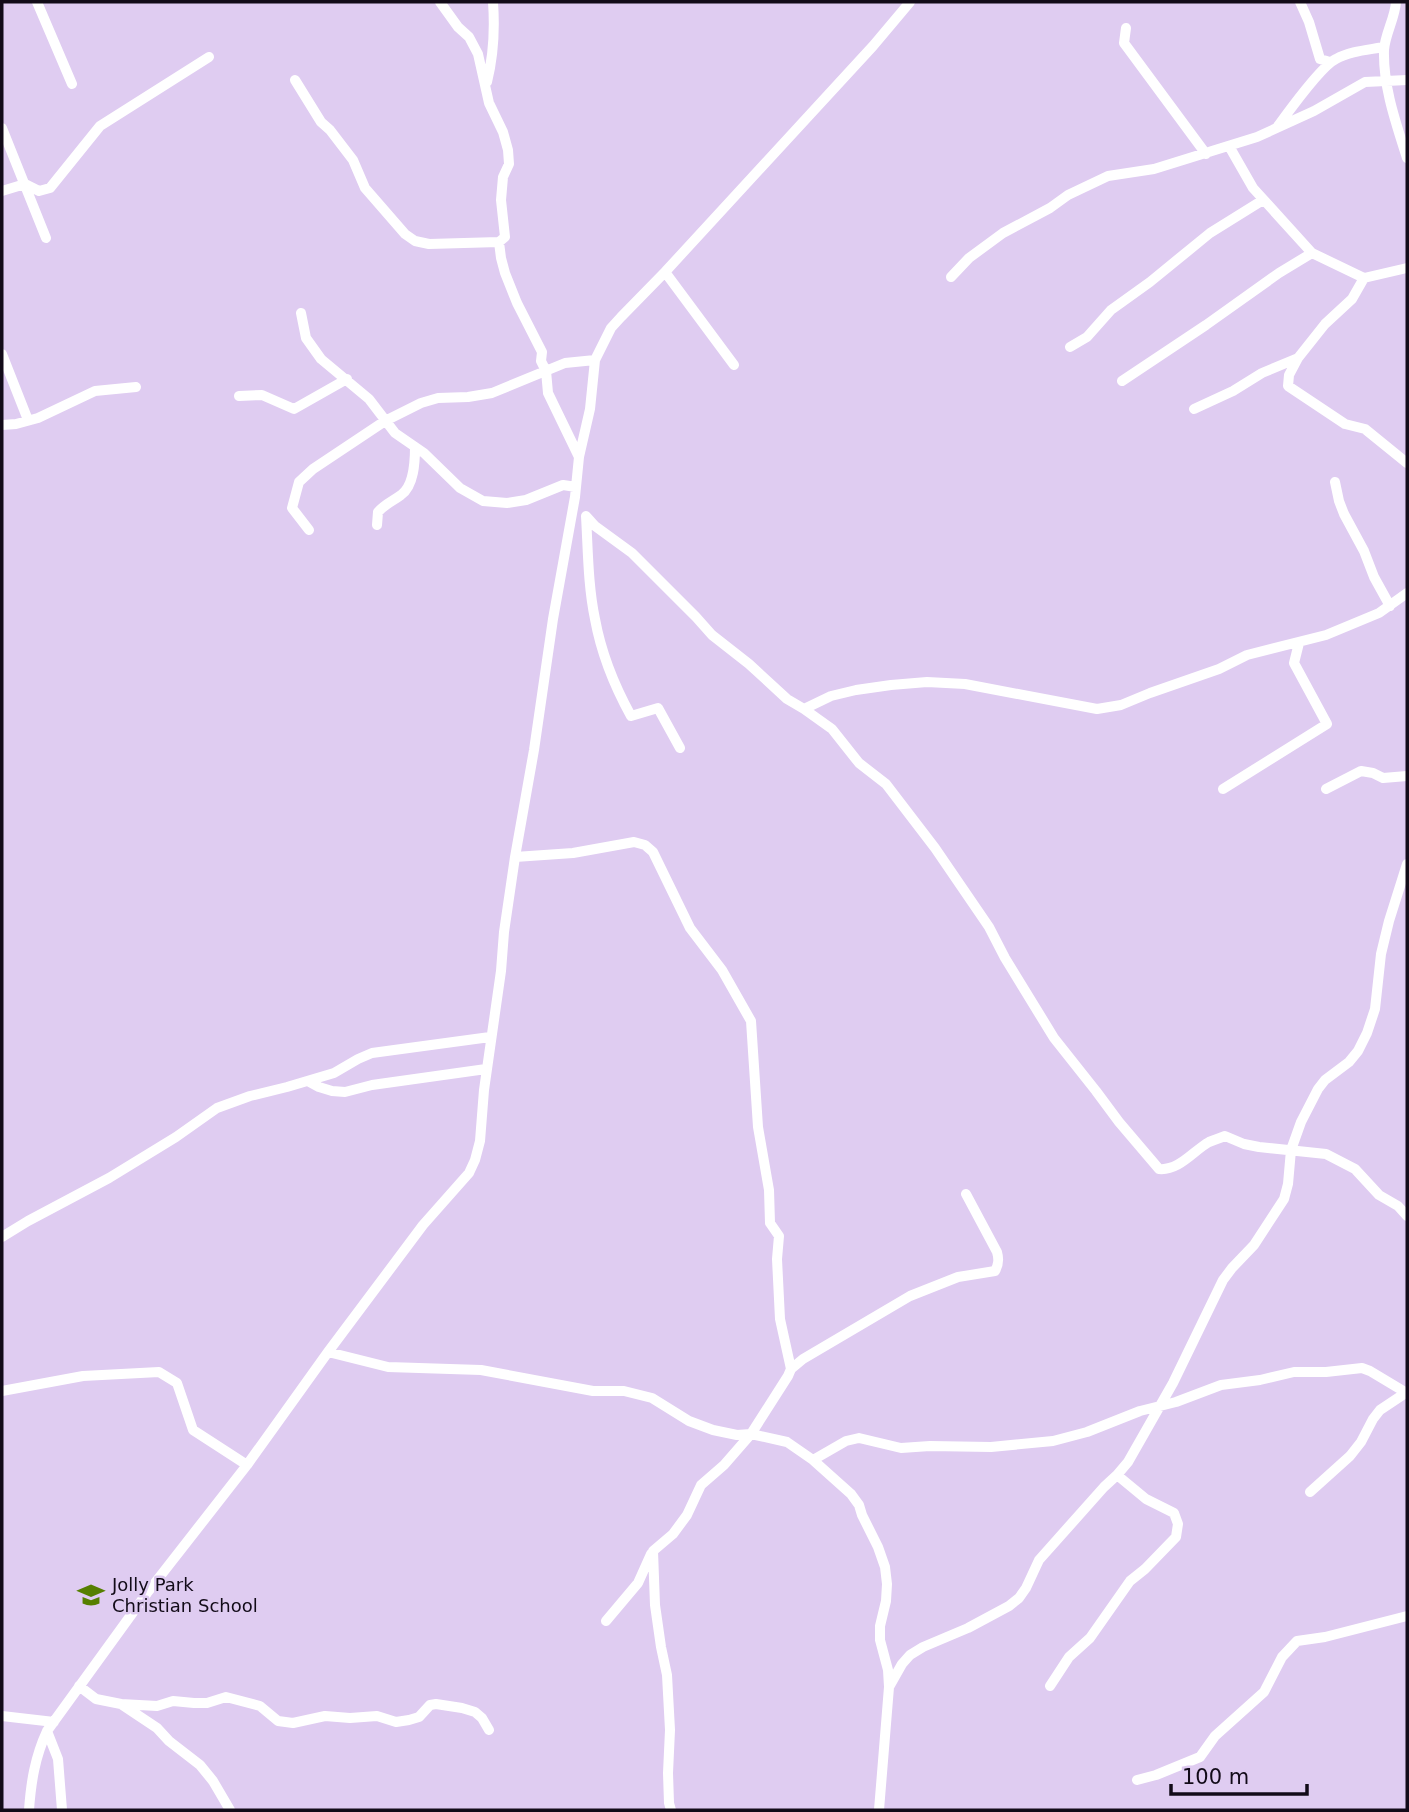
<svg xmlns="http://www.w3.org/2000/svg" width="1409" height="1812" viewBox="0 0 1409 1812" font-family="'DejaVu Sans',sans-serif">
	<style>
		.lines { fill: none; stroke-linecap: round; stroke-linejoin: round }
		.street { stroke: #fff; stroke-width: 10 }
		.labels { text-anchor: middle; stroke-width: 5; stroke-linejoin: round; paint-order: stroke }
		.poi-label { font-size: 18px; fill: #120b18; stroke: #dfccf1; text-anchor: start }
	</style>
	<rect width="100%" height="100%" fill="#dfccf1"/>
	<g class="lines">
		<path class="street" d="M37,2l35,82
			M440,2l18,25 11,10 9,17 11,49 14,29 5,18 1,14 -6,13 -2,23 4,37 -6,5 2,16 4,15 12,30 25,49 -1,9 5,10 2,22 31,64
			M1300,2l9,20 11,37 10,3
			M1396,2c-1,16 -11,32 -12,48 -1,37 12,73 23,108
			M1126,28l-2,15 82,111
			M295,80l26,42 9,8 23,30 12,28 40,46 10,7 14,3 70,-2
			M487,82c7,-28 8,-52 6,-80
			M1278,126c11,-15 43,-60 58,-67 14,-8 32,-9 48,-12
			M2,128l44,110
			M1229,146l24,42 59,65 52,25
			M2,191l23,-7 14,7 11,-3 50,-62 109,-69
			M1407,268l-43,10 -12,21 -27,25 -27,34 -9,17 -1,11 57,38 20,5 42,34
			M665,272l69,93
			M951,277l18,-19 34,-25 47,-25 18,-13 40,-19 46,-7 103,-32 57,-26 51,-29 42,-2
			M301,313l5,25 15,21 48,40 26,34 29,20 36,35 23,13 24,2 19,-3 37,-15 13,2
			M1070,347l17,-10 24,-27 39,-28 60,-49 53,-33
			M2,354l26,66
			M1122,381l84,-56 73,-52 33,-20
			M239,396l23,-1 32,14 53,-30
			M1194,409l39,-18 29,-18 36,-15
			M2,425l14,-1 22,-6 57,-27 41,-4
			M1335,482l4,19 5,13 20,37 10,26 16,29
			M377,525l1,-13c7,-8 15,-11 23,-17 13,-9 14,-33 14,-48
			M309,530l-17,-22 7,-26 14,-13 72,-48 36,-18 17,-5 30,-1 24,-4 73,-30 30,-3
			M804,709l27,-13 25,-6 35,-5 36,-3 38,2 132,25 24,-4 29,-12 69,-24 28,-14 79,-20 53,-22 28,-20
			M680,748l-22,-40 -27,8c-16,-29 -30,-64 -36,-97 -7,-33 -7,-69 -9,-103l9,10 37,27 64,64 16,18 37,29 38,35 17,10 28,20 27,34 27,21 49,64 54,79 16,31 49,80 42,53 23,31 40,47c20,2 34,-18 50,-27 5,-2 11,-4 16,-6l19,8 15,3 67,7 29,15 24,26 19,11 9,10
			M1223,789l104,-65 -33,-61 5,-20
			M1326,789l35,-18 12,2 10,5 24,-2
			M515,857l58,-4 61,-11 11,3 8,7 37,76 32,42 29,51 7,106 11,63 1,33 9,13 -2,23 3,60 11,50
			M308,1081l11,6 13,4 13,1 27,-7 114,-16
			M2,1237l26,-16 81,-43 67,-41 41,-29 33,-12 37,-9 47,-14 24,-14 14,-6 118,-16
			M328,1352l60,15 93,3 112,21h31l28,7 37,23 24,9 24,5 14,-1 36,8 26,18 38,34 8,11 3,10 16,32 7,20 2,17 -1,17 -6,25v14l8,30 1,17 -10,123
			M2,1391l81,-15 76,-4 18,11 16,47 54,35
			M813,1460l33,-19 13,-3 42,10 29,-2 61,1 62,-6 34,-9 53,-21 36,-9 45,-17 39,-5 34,-8h32l36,-4 8,3 35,21
			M1310,1492l40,-36 11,-14 12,-23 7,-9 27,-18
			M606,1621l32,-38 13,-29
			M79,1686l17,13 25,5 36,24 12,13 31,24 13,16 17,29
			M1050,1686l19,-29 21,-19 40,-57 15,-12 31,-32 2,-13 -4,-11 -28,-14 -29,-24
			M889,1687l13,-23 8,-9 13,-8 45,-19 41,-22 10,-8 7,-10 13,-28 65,-73 13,-12 11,-13 45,-79 50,-103 9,-12 22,-23 30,-46 4,-15 3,-34 10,-28 17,-33 7,-9 24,-18 9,-11 9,-18 8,-24 6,-55 8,-33 18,-57
			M121,1704l36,2 16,-5 21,2h13l19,-6 34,9 18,15 15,2 32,-7 25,2 27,-2 19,6 13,-2 10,-3 11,-12 6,-1 26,4 13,4 7,6 7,12
			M2,1716l52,6
			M47,1731l11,28 4,51
			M1137,1780l19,-5 44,-18 15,-21 49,-44 18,-35 15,-16 28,-4 82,-21
			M29,1810c2,-28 6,-53 18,-79l100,-138 100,-128 81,-113 95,-127 46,-52 6,-13 5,-19 4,-51 17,-119 3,-39 11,-75 19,-107 19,-131 22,-122 4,-40 11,-48 5,-49 16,-32 10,-11 44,-45 208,-226 37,-44
			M671,1810l-2,-7 -1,-30 2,-43 -3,-55 -6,-28 -6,-42 -2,-54 20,-17 14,-19 14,-30 23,-20 27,-31 37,-58 3,-7 12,-10 107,-63 48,-19 37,-6c4,-7 4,-12 2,-19l-31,-58"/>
	</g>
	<defs>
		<symbol id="school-bare" viewBox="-9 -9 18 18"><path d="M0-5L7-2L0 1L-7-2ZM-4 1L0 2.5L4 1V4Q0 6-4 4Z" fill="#567f00" stroke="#dfccf1" stroke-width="2.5" paint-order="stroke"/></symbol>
	</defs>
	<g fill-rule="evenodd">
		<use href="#school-bare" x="72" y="1576" width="38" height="38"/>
	</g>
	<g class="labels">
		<g class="poi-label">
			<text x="112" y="1591">Jolly Park<tspan x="112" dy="21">Christian School</tspan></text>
		</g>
	</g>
	<rect width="1409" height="1812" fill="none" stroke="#120b18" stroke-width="7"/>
	<path d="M1171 1784v10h136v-10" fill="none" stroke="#120b18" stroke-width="3.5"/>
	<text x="1182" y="1784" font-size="21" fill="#120b18" stroke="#dfccf1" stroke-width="5" paint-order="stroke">100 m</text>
</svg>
